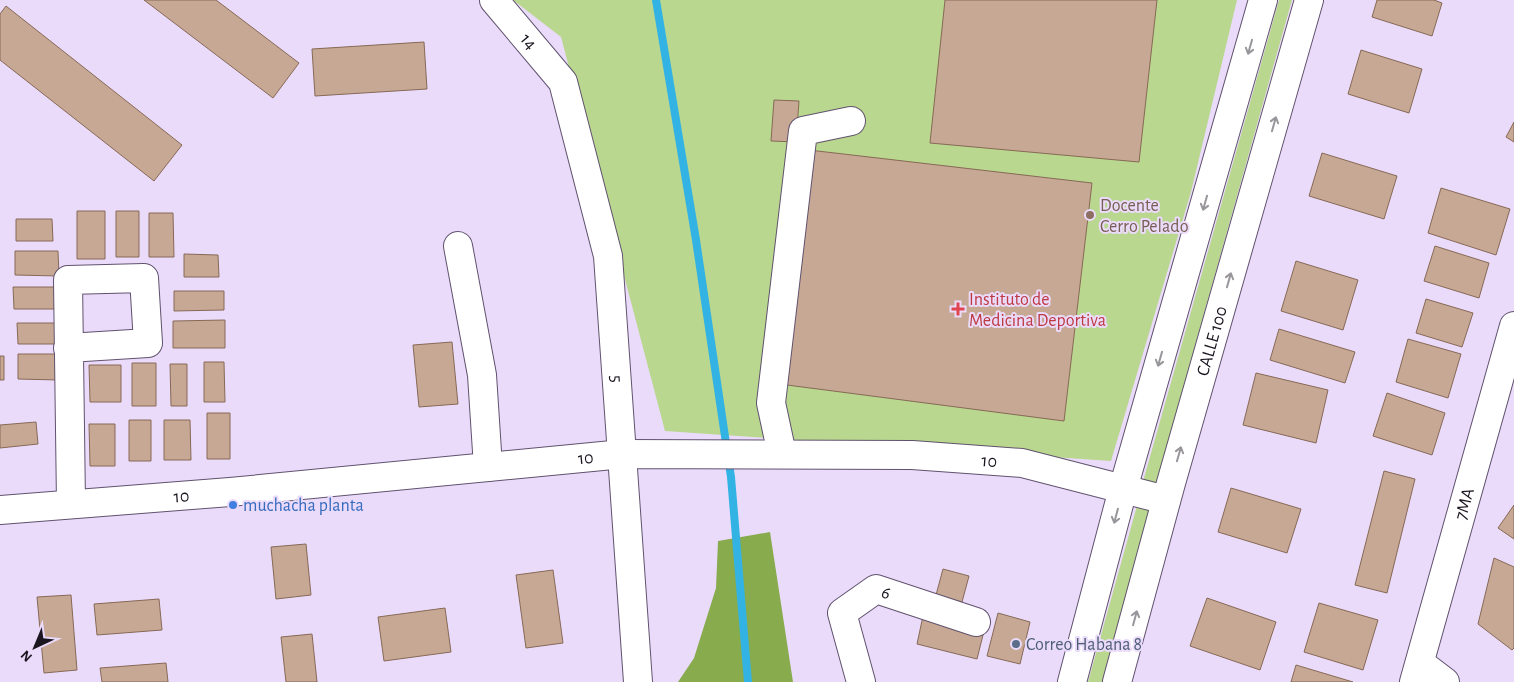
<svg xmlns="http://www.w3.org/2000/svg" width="1514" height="682" viewBox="0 0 1514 682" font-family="'Alegreya Sans',sans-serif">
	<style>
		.green { fill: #b9d78f }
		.forest { fill: #88ab4e }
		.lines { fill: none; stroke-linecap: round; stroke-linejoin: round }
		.stream { stroke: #32b3e4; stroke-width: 8 }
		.building { fill: #c7a894; stroke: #866956 }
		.minor-casing { stroke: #60526d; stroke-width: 30 }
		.highway-casing { stroke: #60526d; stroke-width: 30 }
		.minor { stroke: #fff; stroke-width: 28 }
		.highway { stroke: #fff; stroke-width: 28 }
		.oneway { stroke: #98969b }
		.education-dot { fill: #8d6e63; stroke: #ebdbfb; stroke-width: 2 }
		.health-dot { fill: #e0444e; stroke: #ebdbfb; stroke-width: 2 }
		.shop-dot { fill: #3f7fe0; stroke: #ebdbfb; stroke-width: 2 }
		.service-dot { fill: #5c6f8a; stroke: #ebdbfb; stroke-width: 2 }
		.labels { text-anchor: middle; stroke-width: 4; stroke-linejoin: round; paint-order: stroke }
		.street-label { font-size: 18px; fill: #1b1520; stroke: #ebdbfb }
		.education-label { font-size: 18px; fill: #785e54; stroke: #ebdbfb; text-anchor: start }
		.health-label { font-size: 18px; fill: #be3a42; stroke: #ebdbfb; text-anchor: start }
		.shop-label { font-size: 18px; fill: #366cbe; stroke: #ebdbfb; text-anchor: start }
		.service-label { font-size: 18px; fill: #4e5e75; stroke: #ebdbfb; text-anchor: start }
	</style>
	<rect width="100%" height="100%" fill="#ebdbfb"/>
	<path class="green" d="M513,0h724l-46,192 -80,269 -446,-30 -104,-394z
		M1279,0h13l-137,488 -13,-3z
		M1138,502l12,4 -47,176h-15z"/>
	<path class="forest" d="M770,532l23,150h-115l16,-24 22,-70 2,-47z"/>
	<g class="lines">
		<path class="stream" d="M656,0l40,240 35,237 17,205"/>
	</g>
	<path class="building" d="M144,0h72l83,63 -26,35z
		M945,0h212l-18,162 -209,-19z
		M1377,0h57l8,3 -10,33 -60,-19z
		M6,6l176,139 -28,36 -154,-121v-46z
		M424,42l3,47 -112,7 -3,-47z
		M1361,50l61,19 -13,44 -61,-19z
		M774,100l25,1 -3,41 -25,-1z
		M1514,122v20l-8,-5z
		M809,150l283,33 -28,238 -277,-36z
		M1322,153l75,23 -13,43 -75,-23z
		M1441,188l69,21 -14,46 -68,-22z
		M77,211h28v48h-28z
		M116,211h23v46h-23z
		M149,213h24l1,44h-25z
		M16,219h36l1,22h-37z
		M1435,246l54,17 -10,35 -55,-17z
		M15,251h43l1,25 -44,-1z
		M184,254l34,1 1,22h-35z
		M1296,261l62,19 -15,50 -62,-19z
		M13,287h45v22h-44z
		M174,291h50v19l-50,1z
		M1426,299l47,14 -11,34 -46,-14z
		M225,320v28h-52v-27z
		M17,323h40v21h-39z
		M1279,329l76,23 -10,31 -75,-23z
		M1408,339l53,15 -13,44 -52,-16z
		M452,342l6,62 -39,3 -6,-62z
		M18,354h39l1,26 -40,-1z
		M0,356h4v24h-4z
		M204,362h20l1,40h-21z
		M132,363h24v43h-24z
		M170,364h17v42h-16z
		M89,365h32v37h-31z
		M1256,373l72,17 -12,53 -73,-18z
		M1387,393l58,20 -13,42 -59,-19z
		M207,413h23v46h-23z
		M129,420h22v41h-22z
		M164,420h26l1,40h-27z
		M36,422l2,22 -38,4v-23z
		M89,424h26v42h-25z
		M1384,471l31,8 -28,114 -32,-8z
		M1231,488l70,21 -14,44 -69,-21z
		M1514,505v34l-16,-11z
		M306,544l5,51 -35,4 -5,-52z
		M1494,558l20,9v81l-2,2 -34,-26z
		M943,569l26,7 -7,26 -26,-7z
		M553,570l10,73 -37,5 -10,-73z
		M71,595l6,75 -33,3 -7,-76z
		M1207,598l69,24 -16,48 -70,-24z
		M159,599l3,31 -65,5 -3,-31z
		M1319,603l59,17 -15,50 -59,-18z
		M445,608l6,44 -67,9 -6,-44z
		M998,613l32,9 -10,42 -33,-8z
		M923,616l61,15 -7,28 -60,-15z
		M312,634l5,48h-31l-5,-45z
		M166,663l2,19h-66l-2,-14z
		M1296,665l57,17h-62z"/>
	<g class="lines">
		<defs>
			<g id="minor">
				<path id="s1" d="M494,0l69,82 45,174 30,426"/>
				<path d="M458,246l24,129 6,92"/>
				<path d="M68,348l80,-5 -4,-65 -76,2 3,224"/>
				<path d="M782,454l-11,-51 32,-272 48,-10"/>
				<path id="s2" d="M0,510l230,-18 393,-38 289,1 110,8 144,37"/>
				<path d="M1420,663l25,19"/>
				<path id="s3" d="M861,682l-19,-69 34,-24 100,33"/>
				<path id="s4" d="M1414,682l100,-356"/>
			</g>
			<g id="highway">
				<path d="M1072,682l51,-193 140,-489"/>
				<path id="s5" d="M1117,682l54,-199 138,-483"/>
			</g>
		</defs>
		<use href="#minor" class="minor-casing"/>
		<use href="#highway" class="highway-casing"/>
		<use href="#minor" class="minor"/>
		<use href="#highway" class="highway"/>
	</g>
	<defs><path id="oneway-shaft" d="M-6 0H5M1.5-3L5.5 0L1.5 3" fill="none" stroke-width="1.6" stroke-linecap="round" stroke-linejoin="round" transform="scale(1.25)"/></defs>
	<g class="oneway">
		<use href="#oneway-shaft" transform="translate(1250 47) rotate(106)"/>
		<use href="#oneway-shaft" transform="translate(1274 124) rotate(-74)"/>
		<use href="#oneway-shaft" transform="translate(1205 203) rotate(106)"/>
		<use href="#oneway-shaft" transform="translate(1229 280) rotate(-74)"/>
		<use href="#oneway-shaft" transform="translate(1160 359) rotate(106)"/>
		<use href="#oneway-shaft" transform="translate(1179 454) rotate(-74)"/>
		<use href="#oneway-shaft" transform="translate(1116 516) rotate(105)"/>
		<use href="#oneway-shaft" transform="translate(1135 618) rotate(-75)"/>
	</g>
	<circle class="education-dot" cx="1090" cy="215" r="5"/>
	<path class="health-dot" d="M955.5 301.5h5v5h5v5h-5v5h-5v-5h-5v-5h5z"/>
	<circle class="shop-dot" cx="233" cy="505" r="5"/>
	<circle class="service-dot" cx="1016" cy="644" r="5"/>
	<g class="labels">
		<g class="street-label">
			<text dy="6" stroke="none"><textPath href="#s1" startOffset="54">14</textPath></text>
			<text dy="6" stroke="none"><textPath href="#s5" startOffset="354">CALLE 100</textPath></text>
			<text dy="6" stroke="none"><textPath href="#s1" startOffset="410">5</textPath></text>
			<text dy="6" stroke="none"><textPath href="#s2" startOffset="588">10</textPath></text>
			<text dy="6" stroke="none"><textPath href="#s2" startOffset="992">10</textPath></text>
			<text dy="6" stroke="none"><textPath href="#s2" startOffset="182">10</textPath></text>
			<text dy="6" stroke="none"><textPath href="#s4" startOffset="185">7MA</textPath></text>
			<text dy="6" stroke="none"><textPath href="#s3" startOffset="124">6</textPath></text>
		</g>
		<g class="education-label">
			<text x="1100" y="211">Docente<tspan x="1100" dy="21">Cerro Pelado</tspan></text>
		</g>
		<g class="health-label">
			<text x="969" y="305">Instituto de<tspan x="969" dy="21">Medicina Deportiva</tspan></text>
		</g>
		<g class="shop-label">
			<text x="243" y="511">muchacha planta</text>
		</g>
		<g class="service-label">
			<text x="1026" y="650">Correo Habana 8</text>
		</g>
	</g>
	<g transform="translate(35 647) rotate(224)" stroke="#ebdbfb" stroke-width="4" paint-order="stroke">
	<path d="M0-4L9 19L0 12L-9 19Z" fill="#1b1520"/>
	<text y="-8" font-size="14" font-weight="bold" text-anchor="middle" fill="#1b1520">N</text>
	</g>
</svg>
